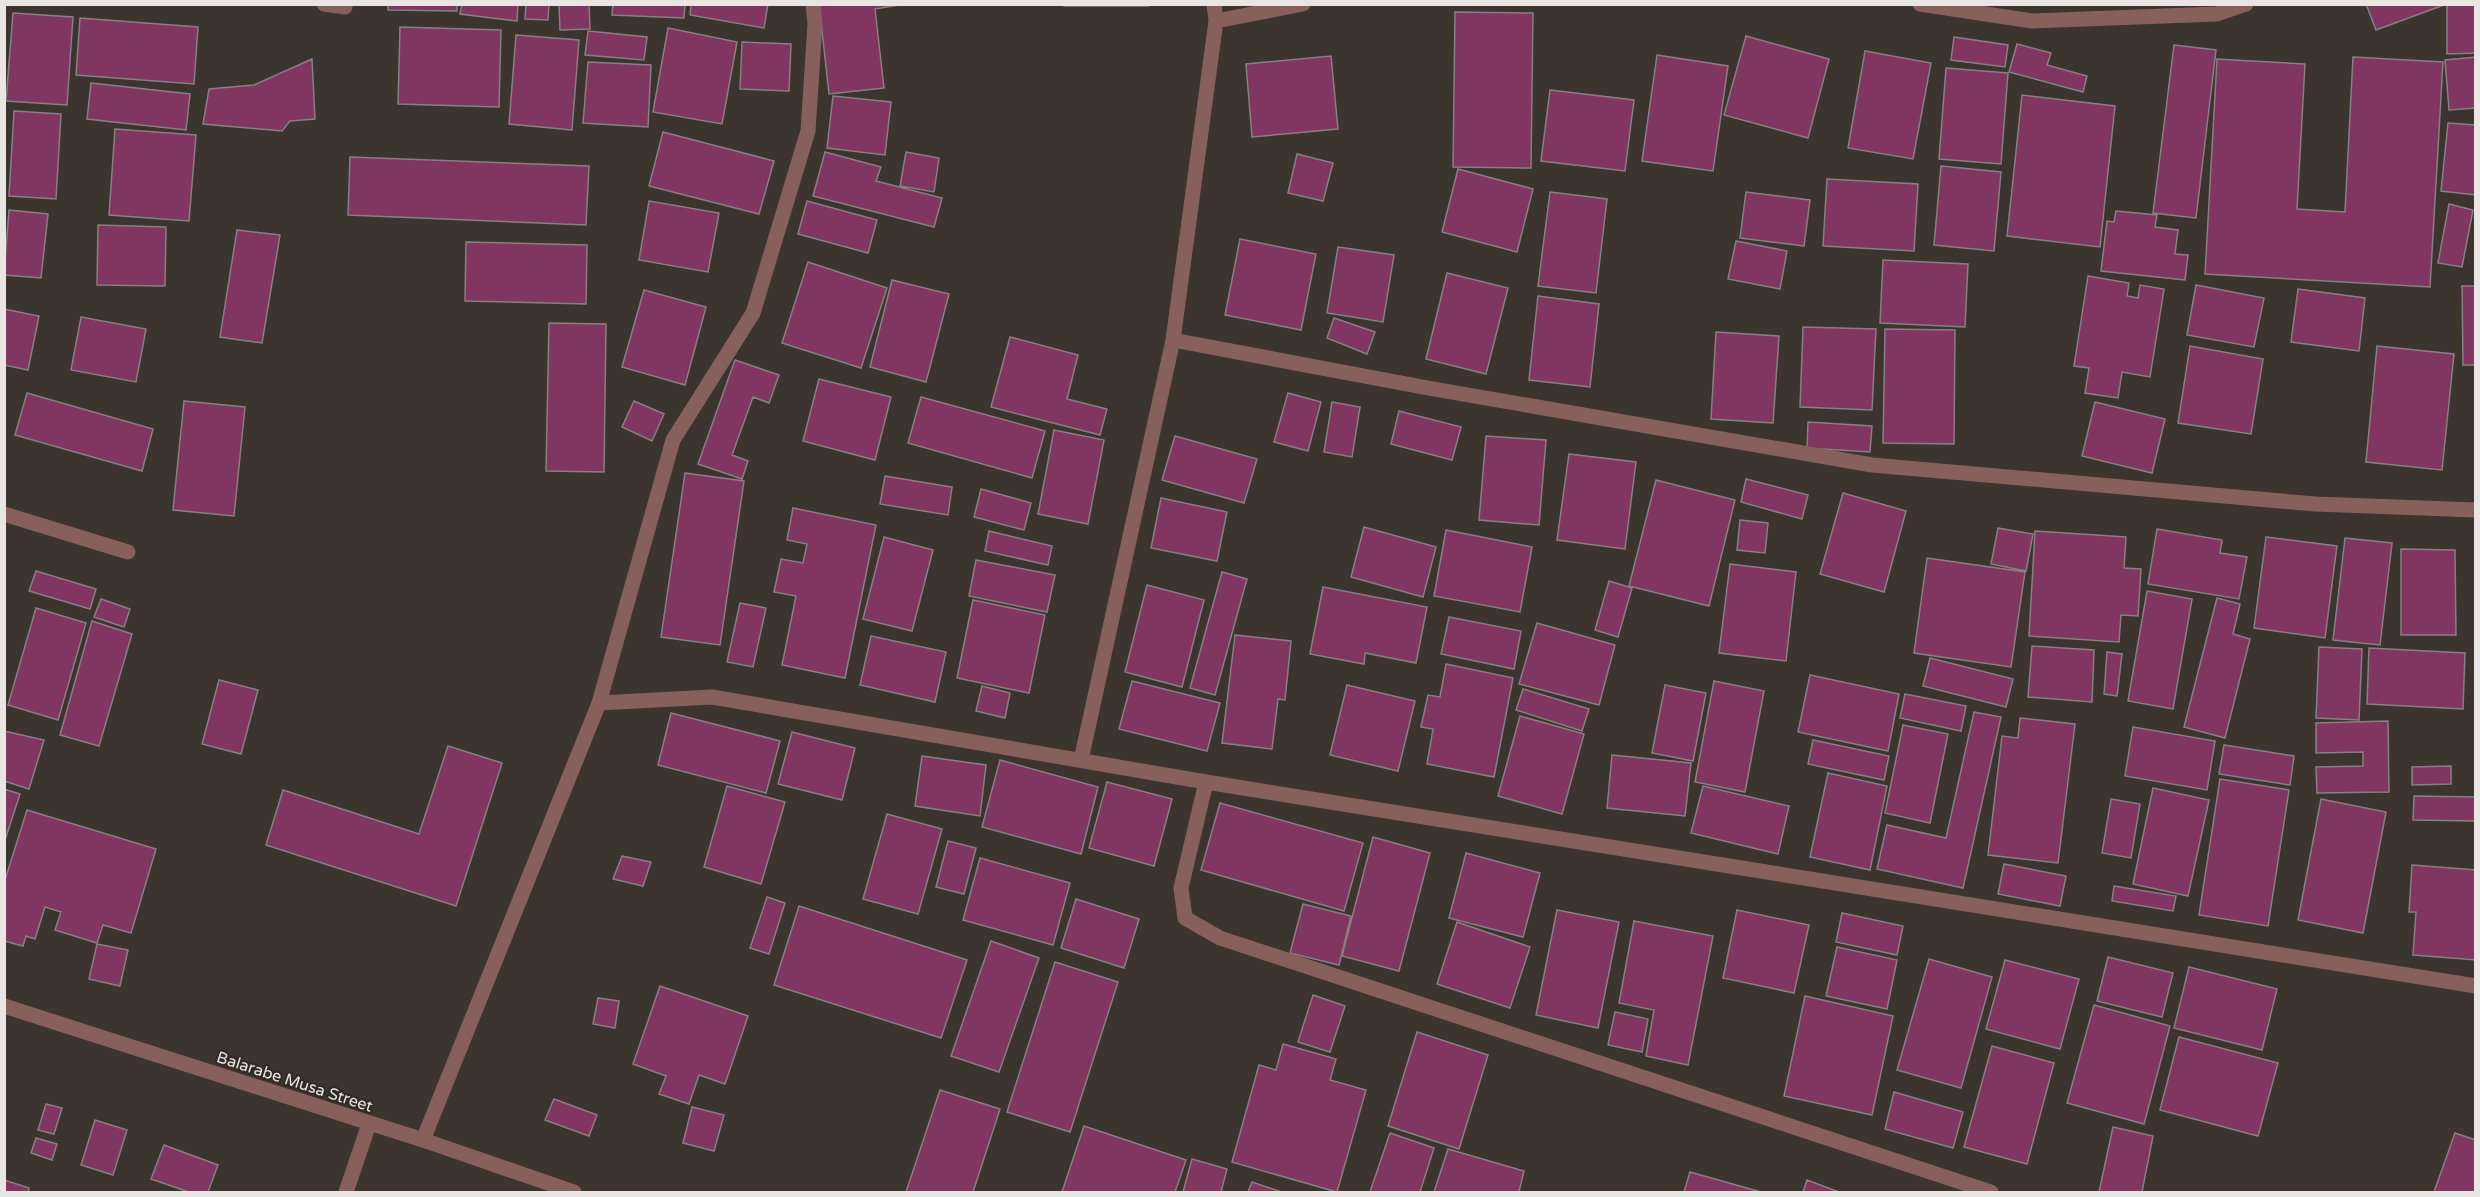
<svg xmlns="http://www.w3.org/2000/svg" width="2480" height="1197" viewBox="0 0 2480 1197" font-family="'Varela Round',sans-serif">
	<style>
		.building { fill: #813561; stroke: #887f83; stroke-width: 1.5 }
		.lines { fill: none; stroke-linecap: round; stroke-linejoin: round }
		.minor { stroke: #88605b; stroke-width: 15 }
		.labels { text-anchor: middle; stroke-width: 4.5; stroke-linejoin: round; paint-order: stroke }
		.street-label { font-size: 16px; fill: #e9e5e2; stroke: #312a26 }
	</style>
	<rect width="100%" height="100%" fill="#3b342f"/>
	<path class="building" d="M388,4h69v7l-69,-1z
		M462,4h56l-1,17 -57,-7z
		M526,4h23l-1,16 -23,-1z
		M559,4h30l1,25 -30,1z
		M613,4h72l-1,14 -72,-3z
		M691,4h77l-4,24 -74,-13z
		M819,4h86l-30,5 9,79 -55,6z
		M1064,4h84v2h-84z
		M2366,4h78v1l-68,25z
		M2447,4h29v49l-29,1z
		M1455,12l78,1 -2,155 -78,-1z
		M13,13l60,4 -6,88 -61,-4z
		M80,18l118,9 -4,57 -118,-9z
		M400,27l101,3 -2,77 -101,-3z
		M668,28l69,14 -15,82 -69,-12z
		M588,31l59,6 -3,23 -59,-5z
		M516,35l63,5 -7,90 -63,-6z
		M1746,36l83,23 -21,79 -84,-23z
		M1954,37l54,8 -3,22 -54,-7z
		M742,42l49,2 -2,47 -49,-2z
		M2017,44l34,9 -4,12 40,11 -4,16 -74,-20z
		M2174,45l42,5 -20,168 -43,-5z
		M1865,51l66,12 -18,96 -65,-11z
		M1657,55l71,11 -15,105 -71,-10z
		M1331,56l7,73 -86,8 -6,-73z
		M2353,57l90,5 -13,225 -225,-13 12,-215 88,5 -8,145 48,3z
		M2476,57v51l-27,2 -4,-50z
		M312,59l3,60 -25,2 -8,10 -79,-7 6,-35 45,-4z
		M588,62l63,3 -3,62 -65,-4z
		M1946,68l62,5 -7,91 -62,-5z
		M91,83l99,11 -4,36 -99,-11z
		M1550,90l84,10 -9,71 -84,-10z
		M2022,95l93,11 -15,141 -93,-11z
		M833,96l58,6 -6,53 -58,-7z
		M14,111l47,3 -5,85 -47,-3z
		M2448,123l28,2v70l-35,-4z
		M115,129l81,6 -7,86 -80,-6z
		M663,132l111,29 -15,53 -110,-28z
		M825,152l56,15 -5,14 66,17 -8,29 -121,-31z
		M906,152l33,6 -5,34 -34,-6z
		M1297,154l36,9 -10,38 -35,-8z
		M350,157l239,9 -3,59 -238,-10z
		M1941,166l60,6 -7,79 -60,-6z
		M1458,169l75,20 -16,63 -75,-20z
		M1827,179l91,5 -4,67 -91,-5z
		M1550,192l57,7 -11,94 -58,-7z
		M1746,192l64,8 -6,46 -64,-8z
		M649,201l70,12 -11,59 -69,-12z
		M807,201l70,19 -9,33 -70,-19z
		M2449,204l24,6 -11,57 -24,-4z
		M9,210l39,4 -7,64 -37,-3z
		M2116,211l41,4 -2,12 23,3 -3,24 13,1 -3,25 -84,-9 6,-50 7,1z
		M98,225l68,2 -1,59 -68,-1z
		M237,230l43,5 -18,108 -42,-6z
		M1240,239l76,15 -15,76 -76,-15z
		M1736,241l51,10 -7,38 -52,-10z
		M466,242l121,3 -1,59 -121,-3z
		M1338,247l56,8 -11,67 -56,-9z
		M1883,260l85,4 -3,63 -85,-4z
		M808,262l79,26 -26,80 -79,-25z
		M1447,273l61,15 -22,86 -60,-15z
		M2088,276l41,7 -2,13 11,2 2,-13 24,4 -14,88 -28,-5 -4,26 -33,-5 4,-25 -15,-2z
		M892,280l57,14 -23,88 -56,-15z
		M2196,285l68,13 -10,49 -67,-12z
		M2462,286h14v79h-13z
		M2298,289l67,9 -6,53 -68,-9z
		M644,290l62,17 -21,78 -63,-18z
		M1538,296l61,8 -9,83 -61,-7z
		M4,309l35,7 -11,54 -24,-5z
		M81,317l65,12 -10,53 -65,-12z
		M1334,318l41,14 -8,22 -40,-16z
		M549,323l57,1 -2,148 -58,-1z
		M1803,327l73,2 -4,81 -72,-3z
		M1885,329l70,1 -1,114 -71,-1z
		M1716,332l63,4 -6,87 -62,-4z
		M1010,337l68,18 -11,44 40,10 -7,26 -109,-28z
		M2190,346l73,13 -12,75 -73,-11z
		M2377,346l77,8 -12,116 -76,-8z
		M735,360l44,15 -10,28 -16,-6 -21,58 16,6 -6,18 -44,-15z
		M819,379l72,18 -16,63 -72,-19z
		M27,393l126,36 -11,42 -127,-36z
		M1288,393l33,9 -13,49 -34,-9z
		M921,397l124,34 -13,47 -124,-35z
		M184,401l61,6 -11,109 -61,-6z
		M634,401l30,13 -12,27 -30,-14z
		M1332,402l28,5 -8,50 -28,-5z
		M2095,402l70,17 -13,54 -70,-17z
		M1399,411l62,16 -9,33 -61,-16z
		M1808,422l64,4 -2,26 -63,-4z
		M1054,430l50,10 -16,84 -50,-10z
		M1175,436l82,23 -13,44 -82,-23z
		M1486,436l60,4 -7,85 -60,-5z
		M1569,454l67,8 -11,87 -68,-9z
		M685,473l59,8 -24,164 -59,-8z
		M885,476l67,11 -4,28 -68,-11z
		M1746,479l62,16 -6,24 -61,-17z
		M1656,480l79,20 -26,106 -80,-20z
		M981,489l50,14 -7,27 -50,-13z
		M1843,493l63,18 -22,81 -64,-18z
		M1161,498l66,14 -10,49 -66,-13z
		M793,508l83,17 -31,153 -63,-13 14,-69 -22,-4 7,-33 22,4 4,-19 -20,-4z
		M1740,520l28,3 -3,30 -28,-3z
		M1364,527l72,20 -13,50 -72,-20z
		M1998,528l35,6 -7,37 -35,-7z
		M2157,529l65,11 -2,13 27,4 -8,42 -91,-15z
		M1446,530l86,17 -12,65 -86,-16z
		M989,531l63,15 -4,19 -63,-14z
		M2035,531l91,6 -2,31 17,1 -3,47 -17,-1 -2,27 -90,-6z
		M884,537l49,13 -21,81 -49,-12z
		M2266,537l71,9 -12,92 -71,-10z
		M2345,538l47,5 -12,102 -47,-5z
		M2401,549l54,1 1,85h-55z
		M1927,558l98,14 -14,95 -97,-14z
		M976,560l79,15 -8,37 -78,-16z
		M1730,564l66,8 -10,89 -67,-8z
		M36,571l60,18 -6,20 -61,-18z
		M1222,572l25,7 -32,116 -25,-7z
		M1609,581l23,7 -14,49 -23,-7z
		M1147,585l57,15 -22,87 -57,-15z
		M1323,587l104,20 -11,56 -51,-10 -1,11 -54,-10z
		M2147,591l45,8 -19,110 -45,-8z
		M2217,598l23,6 -7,30 17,5 -25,99 -41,-11z
		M101,599l29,10 -6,18 -30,-10z
		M973,600l72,15 -16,78 -72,-15z
		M740,603l26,5 -13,59 -26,-5z
		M36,608l50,15 -28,97 -50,-15z
		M1449,617l72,14 -7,38 -73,-15z
		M92,621l40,13 -33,112 -39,-11z
		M1537,623l78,22 -16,60 -80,-21z
		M1235,635l56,6 -6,59 -7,-1 -6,50 -50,-6z
		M871,636l75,16 -11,50 -75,-17z
		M2032,646l62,4 -2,52 -64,-5z
		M2319,647l43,2 -3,71 -43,-2z
		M2369,648l96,5 -2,56 -96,-5z
		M2107,652l15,2 -5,42 -13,-2z
		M1930,658l83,21 -7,28 -83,-21z
		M1446,664l67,14 -19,99 -67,-13 6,-35 -12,-2 7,-32 12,2z
		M1810,675l89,19 -11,57 -90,-19z
		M219,680l39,10 -17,64 -39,-10z
		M1132,681l88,22 -13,48 -88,-22z
		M1714,681l50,10 -19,101 -50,-10z
		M1347,685l68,16 -17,70 -68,-16z
		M1665,685l41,8 -13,68 -41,-8z
		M982,686l28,7 -5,25 -29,-7z
		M1523,689l66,20 -7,22 -66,-21z
		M1905,694l61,12 -5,25 -61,-13z
		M1974,712l27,5 -38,171 -86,-19 10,-44 59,13z
		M671,713l109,28 -14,52 -108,-28z
		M1520,716l64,18 -22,80 -64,-18z
		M2020,718l55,6 -17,139 -70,-8 14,-119 16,2z
		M2388,721l1,71 -72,1 -1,-26 47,-1v-14l-47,1v-30z
		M1903,725l45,9 -18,89 -45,-10z
		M2133,727l82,14 -8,49 -82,-14z
		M4,731l40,9 -15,49 -25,-8z
		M792,732l63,16 -13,52 -64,-16z
		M1813,740l76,16 -5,24 -76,-16z
		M2224,745l70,11 -4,29 -71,-11z
		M448,746l54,17 -46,143 -190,-61 17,-55 136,44z
		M1612,755l79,8 -6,53 -78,-8z
		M922,756l64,9 -6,51 -65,-10z
		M1000,760l98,27 -17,67 -99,-27z
		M2451,766v18l-39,1v-18z
		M1828,773l59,13 -17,84 -60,-13z
		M2220,779l69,11 -21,136 -69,-11z
		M1107,782l65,17 -18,67 -65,-18z
		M727,786l58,16 -24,82 -57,-17z
		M1703,786l86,20 -11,48 -87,-21z
		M2153,788l56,12 -21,96 -55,-12z
		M4,789l16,5 -16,49z
		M2414,796l61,1v24l-62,-1z
		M2111,799l29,5 -9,54 -29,-5z
		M2321,799l65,13 -23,121 -65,-13z
		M1220,803l143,40 -19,68 -143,-41z
		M27,810l129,39 -25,84 -28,-8 -6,18 -42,-13 6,-18 -16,-5 -10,32 -9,-3 -3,10 -19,-5v-58z
		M887,814l55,15 -24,85 -55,-15z
		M1373,837l57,16 -31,118 -57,-15z
		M948,841l28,7 -12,46 -28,-7z
		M1466,853l74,20 -17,64 -74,-19z
		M622,856l29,6 -8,24 -30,-7z
		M980,858l90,25 -17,62 -90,-25z
		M2004,864l62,12 -6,30 -62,-12z
		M2412,865l64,5v90l-63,-5 3,-43h-7z
		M2114,886l62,10 -3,15 -61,-10z
		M767,897l18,6 -16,51 -19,-6z
		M1076,899l63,20 -15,49 -63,-20z
		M1303,904l48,12 -12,49 -49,-12z
		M799,906l168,54 -26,78 -167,-53z
		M1557,910l62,12 -21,106 -62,-13z
		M1737,910l72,15 -15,68 -71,-15z
		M1842,913l61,13 -6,29 -61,-13z
		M1634,921l79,15 -25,129 -42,-9 8,-46 -35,-7z
		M1457,922l73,25 -20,61 -73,-24z
		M991,941l48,17 -40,114 -48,-16z
		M97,944l31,6 -8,36 -31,-7z
		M1837,947l60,13 -10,49 -61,-13z
		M2108,957l65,16 -11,44 -65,-16z
		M1929,959l63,18 -31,111 -64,-18z
		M2005,960l74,19 -19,70 -74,-20z
		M1055,962l63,20 -48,150 -63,-20z
		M2189,967l88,22 -15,61 -88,-22z
		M660,986l88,30 -23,68 -26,-9 -10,29 -30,-10 7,-18 -33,-12z
		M1313,995l32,11 -15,46 -32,-10z
		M1805,996l88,20 -21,99 -88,-19z
		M598,998l21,3 -4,27 -22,-4z
		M2094,1005l76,21 -26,98 -77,-21z
		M1615,1012l33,7 -6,33 -34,-7z
		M1417,1032l71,23 -29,94 -71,-23z
		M2179,1037l99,26 -20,73 -98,-26z
		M1283,1044l53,15 -6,21 36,10 -29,102 -105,-30 27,-97 17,5z
		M1992,1046l62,17 -27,101 -63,-17z
		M940,1090l60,19 -27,83h-67z
		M1894,1092l69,20 -10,36 -68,-19z
		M554,1099l43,16 -8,21 -44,-16z
		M46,1104l16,4 -8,26 -16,-4z
		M692,1107l32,8 -10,36 -31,-8z
		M95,1120l32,10 -14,45 -32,-10z
		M1084,1126l102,34 -11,32h-113z
		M2113,1127l40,9 -11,56h-43z
		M1390,1133l44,15 -14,44h-50z
		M2455,1133l21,7v52h-42z
		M36,1138l21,6 -5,16 -21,-7z
		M164,1145l54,20 -10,27h-19l-38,-13z
		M1448,1149l76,22 -5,21h-85z
		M1192,1159l35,10 -6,23h-38z
		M1690,1172l71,20h-77z
		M4,1180l25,8 -1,4h-24z
		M1807,1180l32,12h-36z
		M1252,1182l30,10h-34z"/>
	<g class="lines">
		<path class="minor" d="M324,4l21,3v-3
			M1920,4l112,17 185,-7 29,-10
			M1216,21l87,-17
			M1173,340l255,48 444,77 443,39 161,6
			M4,514l124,38
			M599,703l113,-6 494,85 1270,204
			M1081,760l92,-420 43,-319 -2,-17
			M1206,782l-25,106 4,30 35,20 771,254
			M4,1006l419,134 151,52
			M423,1140l176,-437 74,-263 80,-127 55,-182 7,-107 -2,-20
			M346,1192l23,-68"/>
	</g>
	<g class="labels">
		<g class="street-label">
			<text transform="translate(295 1081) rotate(18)" y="6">Balarabe Musa Street</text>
		</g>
	</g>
	<rect width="2480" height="1197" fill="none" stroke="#e9e5e2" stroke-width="12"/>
</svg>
